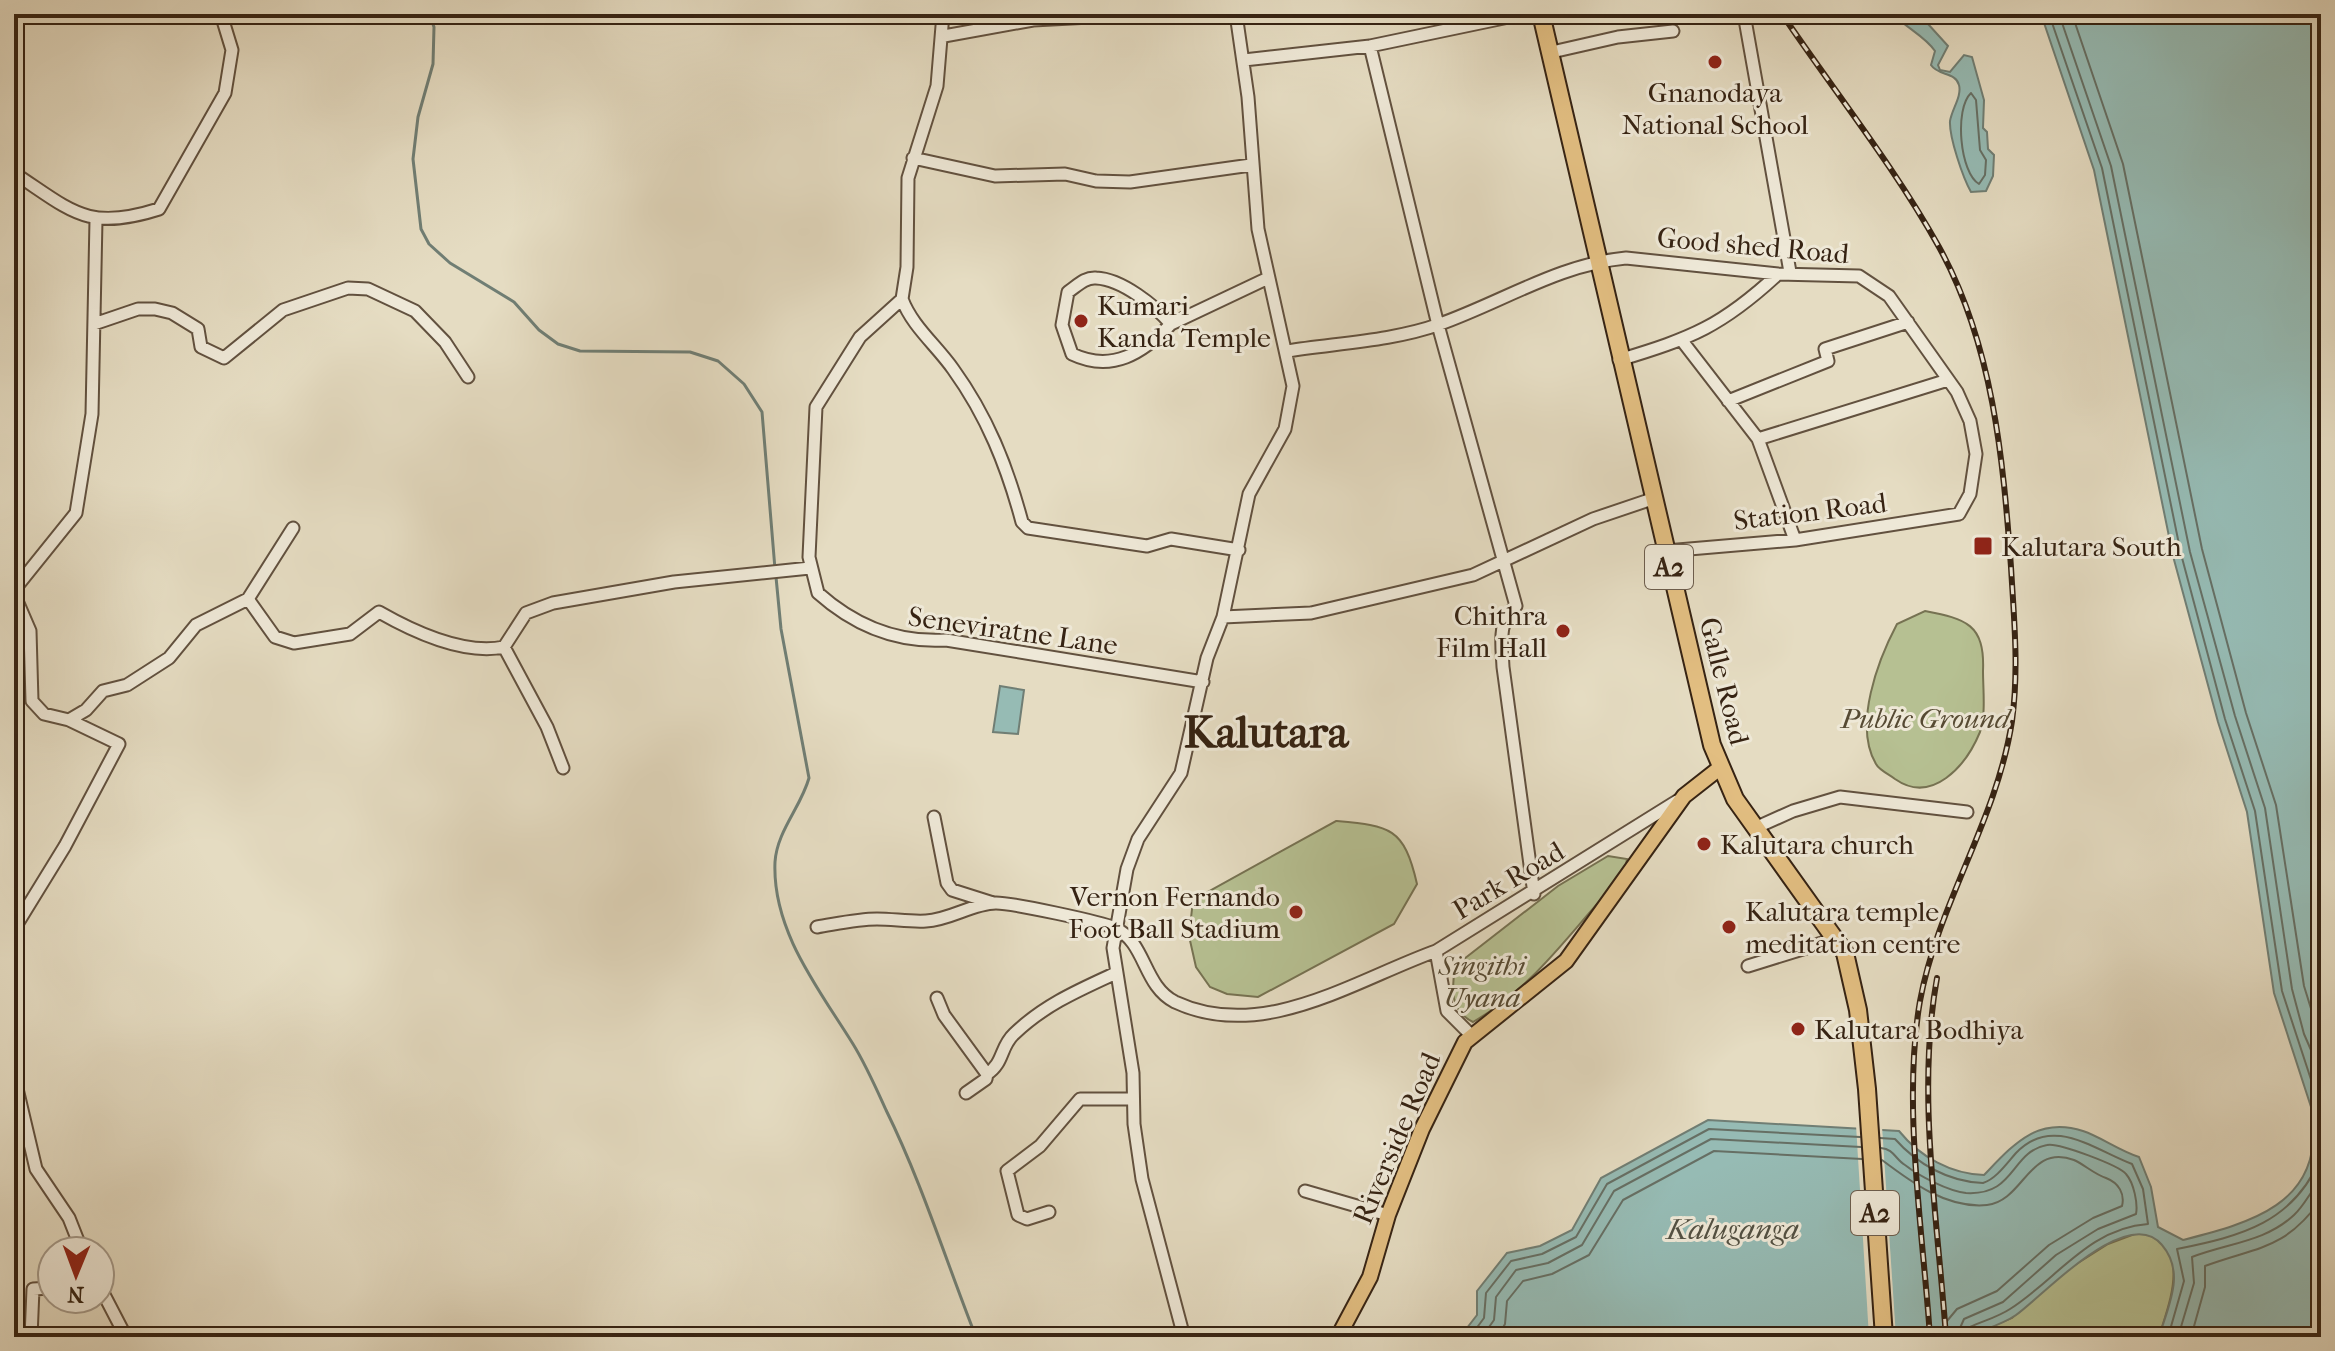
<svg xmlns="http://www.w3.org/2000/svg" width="2335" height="1351" viewBox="0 0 2335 1351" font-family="'IM FELL French Canon',serif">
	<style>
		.green { fill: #b6c092; stroke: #767252; stroke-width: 2 }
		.water { fill: #96bbb4; stroke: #707e74; stroke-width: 2 }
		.pier { fill: #e5dcc2 }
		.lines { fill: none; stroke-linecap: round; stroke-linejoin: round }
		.shore { stroke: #666f64; stroke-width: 2 }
		.stream { stroke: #707e74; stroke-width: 3 }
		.minor-casing { stroke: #62513f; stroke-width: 15 }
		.major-casing { stroke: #362313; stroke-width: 18 }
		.highway-casing { stroke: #362313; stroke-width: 20 }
		.minor { stroke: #eee8d7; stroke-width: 11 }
		.major { stroke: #e2be81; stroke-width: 14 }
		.highway { stroke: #e2be81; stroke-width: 16 }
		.rail-casing { stroke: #362313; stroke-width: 6 }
		.rail { stroke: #eee8d7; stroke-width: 3; stroke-dasharray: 9; stroke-linecap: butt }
		.poi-dot { fill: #8f2418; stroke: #eee8d7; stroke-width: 3 }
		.labels { text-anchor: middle; stroke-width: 6; stroke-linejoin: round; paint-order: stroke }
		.shield { fill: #eee8d7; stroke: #6d5e4e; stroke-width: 2 }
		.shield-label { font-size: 26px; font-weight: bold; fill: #362313 }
		.poi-label { font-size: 28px; fill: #362313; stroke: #eee8d7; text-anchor: start }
		.street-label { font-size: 28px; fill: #362313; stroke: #eee8d7 }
		.park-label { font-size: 28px; font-style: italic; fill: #564a33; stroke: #eee8d7 }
		.water-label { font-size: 30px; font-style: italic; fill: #535143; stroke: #eee8d7 }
		.town-label { font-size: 44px; font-weight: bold; fill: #362313; stroke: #eee8d7 }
	</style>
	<rect width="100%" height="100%" fill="#e5dcc2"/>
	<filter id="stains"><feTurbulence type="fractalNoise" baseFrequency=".0025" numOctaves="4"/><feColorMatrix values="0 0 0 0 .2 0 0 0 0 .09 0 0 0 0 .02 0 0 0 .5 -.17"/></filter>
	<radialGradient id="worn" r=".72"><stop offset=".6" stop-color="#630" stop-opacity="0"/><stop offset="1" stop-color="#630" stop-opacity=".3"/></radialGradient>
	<path class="green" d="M1925,611c41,8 60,13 58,60 0,18 3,44 -3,61 -14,34 -48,73 -85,47 -5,-4 -16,-9 -19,-15 -23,-39 2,-104 21,-140z
		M1336,821c54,5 68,6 81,63l-23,40 -136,73 -31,-3 -17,-7 -14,-20 -7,-31 4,-36z
		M1608,856l19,3 -3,16c-51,51 -85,109 -151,147 -24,-12 -21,-33 -18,-56l103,-80z
		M2140,1232c53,14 30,68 19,105h-193l46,-19 55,-48 41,-26z"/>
	<path class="water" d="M1893,14h26l29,32 -10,19 2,5 10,2 14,-17 8,2 12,43 -1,28 4,4 1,17 6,6 -1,21 -7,15 -15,1c-8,-14 -22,-55 -21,-71 2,-12 12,-25 9,-36 -3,-13 -21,-9 -28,-20l4,-14c-9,-14 -30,-24 -42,-37z
		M2041,14h280v1108l-8,-9 -39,-120 -27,-181 -29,-90 -45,-166 -79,-386z
		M1000,686l24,4 -6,44 -25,-2z
		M1708,1120l191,11c21,26 52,43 85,44 29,-30 53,-59 99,-44 18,6 35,19 56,26l12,30 7,40 25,13c66,-17 138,-35 130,-120l8,8v209h-162c9,-31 27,-64 3,-92 -34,-42 -118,50 -146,70 -14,10 -34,15 -50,22h-506l17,-22v-24l30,-38 33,-7 32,-16 29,-52z"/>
	<path class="pier" d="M1856,1125l26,1 14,211h-27z"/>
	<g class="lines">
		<path class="shore" d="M2049,14l53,154 79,386 44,165 30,92 27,180 39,119
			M2059,14l52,152 79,386 45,164 30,92 27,181 12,45 17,39
			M2072,14l51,150 79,385 44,164 30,92 28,181 17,55
			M1971,93l5,7 4,50 6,10 -1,15 -6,9c-19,-11 -25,-75 -8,-91z
			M1880,1138l15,1c22,25 54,43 88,44 13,-4 24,-20 33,-30 36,-38 77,-4 116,11l11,25 5,35c-59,4 -92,56 -138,85 -12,8 -27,12 -40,18l-4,10
			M1881,1148c13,1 14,11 24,17 14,11 43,26 61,28 50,3 44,-41 81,-48 11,-3 73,21 79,29 8,9 12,30 10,40l-38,15 -42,26 -53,47 -39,17 -8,18
			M1882,1160c29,22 65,49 105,45 37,-4 42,-62 87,-45 11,5 20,14 32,18 13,5 19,16 16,28l-29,12 -44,27 -52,46 -40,18 -10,12 -3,16
			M1470,1337l14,-19 2,-25 25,-32 31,-7 34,-17 31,-53 102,-55 151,8
			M1482,1337l12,-17 2,-23 20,-27 32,-7 34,-18 32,-54 97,-52 150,8
			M1498,1337l7,-13 2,-23 16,-20 29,-7 37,-19 34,-55 91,-49 148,8
			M2168,1337l16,-56 -7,-32c64,-13 117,-26 144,-92
			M2178,1337l16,-54 -2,-26c36,-14 73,-15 102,-42 11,-10 17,-25 27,-35
			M2191,1337l14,-50v-21c54,-20 78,-15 116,-66"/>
		<path class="stream" d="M429,14l5,13 -1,37 -15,53 -5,42 8,70 8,15 21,19 64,39 25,28 19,14 22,7 110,1 28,9 26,23 18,28 13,157
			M776,577l5,52 28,149c-8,29 -32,53 -34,84 -3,69 44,127 78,182 13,21 23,44 33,66 36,73 60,151 90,227"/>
		<defs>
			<path id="minor" d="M1744,14l46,258
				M944,36l89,-16 115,-6
				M1370,46l68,279 78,281c-19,16 -14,38 -13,61l31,227
				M1552,52l66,-15 55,-6
				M1244,60l126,-14 153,-32
				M913,158l82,18 70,-2 31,7 34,1 121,-17
				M14,173c58,38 73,59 145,36l66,-116 7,-43 -11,-36
				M902,299l-42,38 -44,70 -7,150 9,36c37,33 80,50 128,47l257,42
				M902,299c10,27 34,46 51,70 34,47 54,97 69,153l6,6 119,18 24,-7 68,11
				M902,299l5,-32 1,-89 29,-92 6,-72
				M94,324l44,-15h17l17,4 26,16 3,18 23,11 59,-48 65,-22 20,1 47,22 30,31 23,35
				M1171,324c-28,29 -59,49 -99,30l-10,-29 6,-33c9,-6 17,-15 28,-14 26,1 59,28 75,46l95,-45
				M1683,342l75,97 37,101
				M1287,351c50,-8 106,-10 153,-27 62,-22 120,-60 186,-66l152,16 81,2 30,20 68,96 13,29 6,33 -6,40 -11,20 -164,26 -129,11
				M1619,360c73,-22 103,-34 159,-86
				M1728,401l100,-40 -3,-12 83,-27
				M1758,439l190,-59
				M14,590l62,-77 16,-99 4,-194
				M14,594l16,37 2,70 12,13 25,6 17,-10 17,-19 24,-6 42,-27 27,-33 52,-26 27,38 19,6 56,-9 29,-22c35,20 85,43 125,35l22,-34 27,-10 121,-21 136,-14
				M248,599l45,-71
				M1223,617l88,-4 162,-38 120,-56 59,-20
				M504,647l43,80 16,41
				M934,817l13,66 5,7 41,13
				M1755,828l38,-17 47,-14 127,15
				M817,927c19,-3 40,-8 60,-8 16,0 33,3 49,2 24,-1 47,-18 70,-18 17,0 105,19 119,25 31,14 28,58 60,74 88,41 180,-22 261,-51
				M14,929l51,-83 54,-102 -50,-24
				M1748,966l87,-27
				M937,998l7,17 43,59 -1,5 -20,14
				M1472,1036l-25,-25 -11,-60 241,-150
				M987,1074c17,-11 13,-27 27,-40 30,-29 65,-44 102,-61
				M14,1076l22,93 33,49 13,33
				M1305,1191l83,24
				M1049,1212l-22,7 -9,-4 -11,-44 33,-25 40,-47h53
				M100,1287l26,50
				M14,1335l8,2
				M31,1337l2,-48 19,-1
				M1184,1337l-42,-158 -8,-55 -1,-51 -20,-125 14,-79 11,-30 43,-66 26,-115 16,-41 26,-123 36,-65 8,-43 -35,-157 -10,-132 -12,-83"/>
			<path id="major" d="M1338,1337l32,-60 18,-62 34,-86 43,-87 101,-81 118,-165 37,-29"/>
			<path id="highway" d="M1541,14l171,731 23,54 110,154 13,57 9,79 17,248"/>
		</defs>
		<use href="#minor" class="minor-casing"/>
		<use href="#major" class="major-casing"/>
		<use href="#highway" class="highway-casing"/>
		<use href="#minor" class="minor"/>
		<use href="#major" class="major"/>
		<use href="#highway" class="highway"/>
		<defs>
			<path id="rail" d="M1782,14c52,77 112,152 157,233 54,98 64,211 72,320 3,52 8,102 1,154 -15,99 -74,182 -92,280 -18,104 3,230 10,336
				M1937,978c-21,115 1,243 9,359"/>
		</defs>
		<use href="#rail" class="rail-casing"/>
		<use href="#rail" class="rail"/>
	</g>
	<g class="poi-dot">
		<circle cx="1715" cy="62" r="8"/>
		<circle cx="1081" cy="321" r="8"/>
		<rect x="1973" y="536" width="20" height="20" rx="4"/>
		<circle cx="1563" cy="631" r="8"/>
		<circle cx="1704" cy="844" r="8"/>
		<circle cx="1296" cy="912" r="8"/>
		<circle cx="1729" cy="927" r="8"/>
		<circle cx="1798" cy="1029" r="8"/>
	</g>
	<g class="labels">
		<g class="shield">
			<rect x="1645" y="545" width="48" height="44" rx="6"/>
			<rect x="1851" y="1191" width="48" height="44" rx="6"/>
		</g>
		<g class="shield-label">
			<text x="1669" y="576">A2</text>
			<text x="1875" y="1222">A2</text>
		</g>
		<g class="poi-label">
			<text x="1715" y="102" text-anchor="middle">Gnanodaya<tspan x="1715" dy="32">National School</tspan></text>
			<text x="1097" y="315">Kumari<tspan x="1097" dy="32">Kanda Temple</tspan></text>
			<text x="2001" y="556">Kalutara South</text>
			<text x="1547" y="625" text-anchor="end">Chithra<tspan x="1547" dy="32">Film Hall</tspan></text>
			<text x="1720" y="854">Kalutara church</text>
			<text x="1280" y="906" text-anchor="end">Vernon Fernando<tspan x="1280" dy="32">Foot Ball Stadium</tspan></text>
			<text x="1745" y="921">Kalutara temple<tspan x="1745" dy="32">meditation centre</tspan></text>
			<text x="1814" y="1039">Kalutara Bodhiya</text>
		</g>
		<g class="street-label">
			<text transform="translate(1753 245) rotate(5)" y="10">Good shed Road</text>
			<text transform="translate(1810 511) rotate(-7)" y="10">Station Road</text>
			<text transform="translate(1013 630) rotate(8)" y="10">Seneviratne Lane</text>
			<text transform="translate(1725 681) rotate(76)" y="10">Galle Road</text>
			<text transform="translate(1508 880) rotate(-31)" y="10">Park Road</text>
			<text transform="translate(1396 1138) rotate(-67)" y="10">Riverside Road</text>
		</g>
		<g class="park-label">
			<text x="1925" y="728">Public Ground</text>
			<text x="1482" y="975">Singithi<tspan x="1482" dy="32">Uyana</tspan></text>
		</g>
		<g class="water-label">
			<text x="1733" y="1239">Kaluganga</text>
		</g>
		<g class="town-label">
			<text x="1266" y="747">Kalutara</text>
		</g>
	</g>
	<rect width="2335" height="1351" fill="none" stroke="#e5dcc2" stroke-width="48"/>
	<rect x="16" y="16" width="2303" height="1319" fill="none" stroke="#362313" stroke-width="4"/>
	<rect x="24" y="24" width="2287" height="1303" fill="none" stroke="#362313" stroke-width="2"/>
	<g transform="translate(76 1275) rotate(181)"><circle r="38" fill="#eee8d7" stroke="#a49989" stroke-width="2"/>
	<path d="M0-6L14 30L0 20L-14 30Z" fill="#8f2418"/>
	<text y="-12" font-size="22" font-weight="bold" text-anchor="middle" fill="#362313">N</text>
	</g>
	<rect width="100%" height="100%" filter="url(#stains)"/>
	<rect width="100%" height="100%" fill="url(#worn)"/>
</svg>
